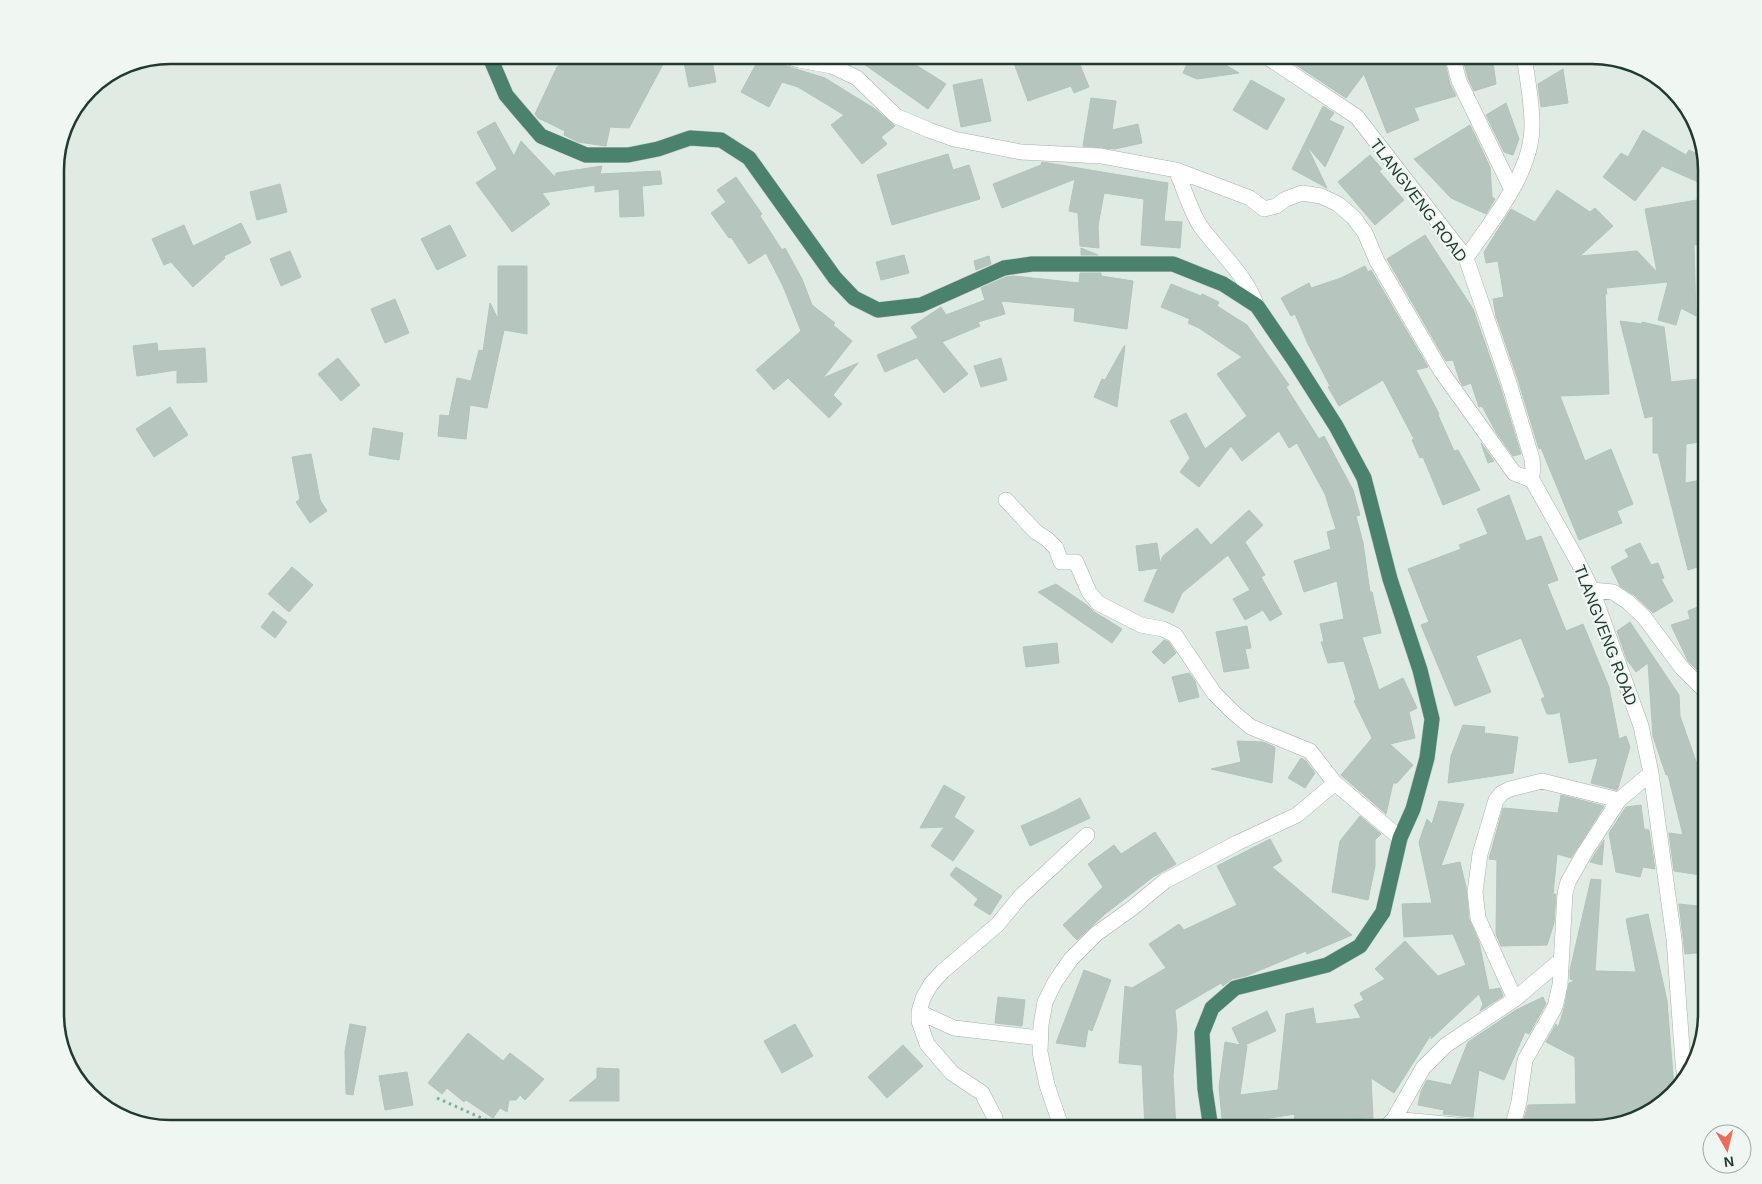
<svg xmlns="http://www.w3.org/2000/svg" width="1762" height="1184" viewBox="0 0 1762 1184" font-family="Helvetica,sans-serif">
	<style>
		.building { fill: #b6c5bd; stroke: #b3c4ba }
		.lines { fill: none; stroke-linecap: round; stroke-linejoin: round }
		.minor-casing { stroke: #a3b2aa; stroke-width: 16 }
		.trunk-casing { stroke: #c1c8c5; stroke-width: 16 }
		.path { stroke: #81ae9a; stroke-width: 3; stroke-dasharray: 2.5 4; stroke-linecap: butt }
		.minor { stroke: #fff; stroke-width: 15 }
		.trunk { stroke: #4a826e; stroke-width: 15 }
		.labels { text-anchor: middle; stroke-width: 4.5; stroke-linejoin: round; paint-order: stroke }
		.street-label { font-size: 16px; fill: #213a30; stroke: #f0f7f3 }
		.rim { fill: none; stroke: #213a30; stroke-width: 2.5 }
	</style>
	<rect width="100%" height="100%" fill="#e0ebe4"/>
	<path class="building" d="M572,55h96l-39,73 -19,-1 -4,19 -28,-4 -14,-7 1,-4 -27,-13 -3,-4 22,-47z
		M761,55l13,7 51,16 50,31 20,17 -14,11 6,7 -25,20 -31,-39 13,-10 -46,-28 -16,-5 -13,25 -28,-15z
		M851,55h69l-7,8 33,21 -18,25z
		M1011,55h65l13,32 -15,6 -3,-7 -43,15z
		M1191,55h18l30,18 -42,6 -14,-6z
		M1281,55h162l7,29 6,12 -42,12 5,12 -32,13 -23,-59 -18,24z
		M1462,55h30l4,29 -22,7 -6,-13z
		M711,56l5,26 -27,5 -5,-25z
		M1563,69l5,34 -27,4 -3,-23z
		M982,79l9,42 -30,6 -8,-42z
		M1251,80l34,19 -18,31 -34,-20z
		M1091,98l25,3 -4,29 26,-6 4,19 -27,6 -32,-3z
		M1506,103l13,36 -6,16 -9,-3 -18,-37z
		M1323,106l11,7 -5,7 15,7 -19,40 -18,-21 20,42 -35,-19z
		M495,122l19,34 7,-15 34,36 1,-4 46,-7 -2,8 60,-3 2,13 -20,2 2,30 -24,1 -1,-28 -24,3v-7l-53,8 8,11 -38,28 -36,-49 21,-14 -20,-37z
		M1470,125l20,42 2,30 3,2 -9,15 -35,-16 -37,-39z
		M1643,130l43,25 3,-5 15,7 3,12v17l-45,-20 -27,35 -32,-24 18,-24 7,4z
		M948,154l5,16 16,-5 11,34 -88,26 -15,-50z
		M1370,155l12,14 -3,2 25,29 -29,25 -37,-43z
		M1042,162l126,21 -4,38 18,1 -2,26 -39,-3 3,-46 -40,-6 -6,33 1,22 -19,-2 -2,-33 -9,-2 6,-32 -73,29 -9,-24 48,-19z
		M736,177l26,37 -2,2 22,34 3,-2 17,31 10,26 23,18 -2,2 19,16 -29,37 35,-15 -25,32 9,9 -13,14 -41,-40 -14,12 -18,-20 45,-39 -18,-45 -17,-33 -17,11 -18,-27 -2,1 -18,-25 15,-11 -9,-12z
		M280,184l7,28 -30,8 -7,-28z
		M1557,190l33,22 5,-4 18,18 -33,30 57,-5 20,21 -12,-63 52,-9 8,43 -11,2 2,71 -15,-8 -5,17 -18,-5 10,-38 -62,6 1,6h-2l4,100 -49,2 25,65 26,-12 22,55 -16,7 5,12 -43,17 -38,-92 -2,1 -21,-69 -22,-64 -3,-17 11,-2 -6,-36 -12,2 -2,-11 27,-43 24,13z
		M241,223l10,20 -27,13 1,2 -32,29 -22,-25 -7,3 -12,-26 32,-14 9,21z
		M450,225l16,31 -29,14 -16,-31z
		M1425,235l48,74 27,77 21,68 -8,2 -17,-24 -14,-26 -3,1 -8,-24 -8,3 -3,-5 -7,-21 -7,1 -59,-102z
		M1081,248l17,7h-17z
		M290,251l11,26 -20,9 -11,-27z
		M904,255l5,18 -28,7 -5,-18z
		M989,256l2,8 -15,6 -2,-9z
		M498,266h29v68l-23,-4 -17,78 -17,-3 -4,34 -28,-3 2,-21 9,1 8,-38 14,3 8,-31 4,1 7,-48 8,16z
		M1365,266l3,6 3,-2 57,97 -12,3 23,44 -1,1 16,36 4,-1 22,40 -37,15 -20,-48 -3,1 -8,-18 2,-1 -31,-59 -44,26 -11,-19 2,-1 -22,-42 -13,-30 -4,2 -10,-18 28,-15 2,5 30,-10z
		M1080,273h21v3l32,5 -6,48 -53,-8 1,-13 -74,-7 4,13 -27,8 2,4 -38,16 26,32 -24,19 -27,-35 -32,14 -8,-17 41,-17 -7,-11 30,-20 5,8 39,-15 -4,-12 25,-11 8,-1 65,7z
		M1171,284l30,12 1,-2 17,8 -2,4 30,19 42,60 -3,2 33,52 5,-3 29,54 7,25 -4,1 7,27 7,49h2l9,41 -19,4 17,53 24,-12 14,30 -8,4 6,26 -25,6 23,21 -16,18h-4l-7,31 -45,-39 31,-37 -18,-37 2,-1 -12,-39 -16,2 -7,-21h3l-4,-18 24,-5 -7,-38 -33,11 -10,-31 37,-12 -4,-17 9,-3 -11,-35 -28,-51 -8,5 -10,-17 -37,30 -11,-15 -32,41 -19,-15 10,-14 -20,-37 16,-8 19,36 42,-33 -30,-42 25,-17 -43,-29 -11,-5 2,-4 -29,-12z
		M395,299l14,34 -24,10 -14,-34z
		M1620,321l22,3v-2l22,5 7,55 36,-4v63l-21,3 -1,39 22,-4v85l-19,6 -30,-117h-5v-37l-8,2z
		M157,343l1,8 47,-3 2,34 -30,1v-13l-40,6 -4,-30z
		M1124,346h1l-8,61 -23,-10 8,-18 3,1z
		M338,358l22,27 -19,16 -23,-27z
		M1001,358l6,22 -26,7 -7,-21z
		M170,407l18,28 -34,22 -18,-28z
		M373,428l30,5 -4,27 -30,-5z
		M1481,443l13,18 -6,2z
		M311,454l9,46 7,11 -17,12 -14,-21 4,-3 -8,-42z
		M1509,495l17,46 15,-5 17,44 -11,4 19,47 17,-7 26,63 10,52 7,-3 4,11 -12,41 -1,2 -26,-7 7,-25 -29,5 -9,-51 -6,2h-7l-6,-15 4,-2 -24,-59 -45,18 15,36 -36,14 -34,-81 8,-3 -21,-53 53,-20 -2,-4 29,-11 -11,-25z
		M1249,510l14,15 -18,17 20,33 -4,2 21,37 -12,7 -7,-11 -18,10 -12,-21 17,-9 -22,-35 -46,38 -9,20 -29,-12 14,-33 -19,3 -3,-25 21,-3 3,20 3,-7 34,-28 14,17z
		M1640,543l11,22 7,-2 6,15 -3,1 12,22 -20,12 -19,-18 -14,-9 -9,-19 18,-10 -4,-7z
		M292,567l21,18 -24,27 -21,-18z
		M1056,584l32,22 5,5 29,18 -10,14 -74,-51z
		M1707,603v77l-19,-19 -17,-36 19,-6 -2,-8z
		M273,611l14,11 -12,16 -14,-11z
		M1630,622l49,73 1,21 18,51 9,34v75l-33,-5 -5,-38 14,2 -15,-60h-2l-13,-39 -5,-73 -12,9 -9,-12 -10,-29z
		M1247,626l4,22 -6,1 4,19 -25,4 -8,-40z
		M1164,640l5,2 7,11 -12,11 -12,-12z
		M1057,643l2,20 -33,4 -3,-20z
		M1189,673l6,8 4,16 -20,5 -7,-25z
		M1463,725l22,2 -1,6 34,4 -5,36 -65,10 3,-27z
		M1237,741l26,1 12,5 -3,36 -61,-14 30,-7z
		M1301,758l5,3 9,12 -10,15 -17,-10z
		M944,785l21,12 -11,20 20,14 -21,30 -22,-15 13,-19 -24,1z
		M1561,795l43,11 -33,52 -14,-4 -4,40h3l-2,29 -7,22 -46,1 -5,-12 1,-74 -8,-1 14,-51 55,5z
		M1080,798l10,20 -60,28 -9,-20 34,-15z
		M1439,801l25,3 -23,62 19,-4 6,25 3,32 10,23 10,48 11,-2 3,8 -23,15 3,-7 -4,-10 -48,45 1,-6 -38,60 -23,-15 2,40 -31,1 -1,10 -30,-2v2h-18l2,-15 -50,8 4,7h-26l-4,-42 6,-45 15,3 -8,-17 35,-17 9,20 -31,14 2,1 -7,49 38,-5 8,-76 27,-6 3,16 45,-6 -7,-13 10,-5 -4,-7 25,-14 -10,-10 30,-28 33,35 28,-11 -13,-31 -49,3 -2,-33 30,-1 -13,-61 8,-23 5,5z
		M1641,805l3,24 5,1 6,39 -12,-2 -3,10 -24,-5 -7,-39 17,-26z
		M1360,816l21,18 -6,6v26l-7,34 -36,-8 8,-51z
		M1155,832l21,32 -23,13 -48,37 -28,26 -14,-15 40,-38 -15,-23 26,-19 7,9z
		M1270,839l12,22 -10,6 80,68 -45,19 -1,-3 -60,25 -14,3 -9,7 -2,-3 -46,27 2,20 -4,46 3,53h-31l-3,-64 -23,-2 6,-77 7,2 34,-20 -17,-24 30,-20 5,6 53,-25 -20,-39z
		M1604,840l-2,25 -12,-3 3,-5z
		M956,867l46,29 -12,19 -16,-10 4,-6 -28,-24z
		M1591,879l10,1 -6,91 41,1 -10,-53 22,-5 19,87 7,86h4l-28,27 -57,15h-69v-10l4,-14 48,-1 -1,-47 -29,-15 10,-18 2,4 6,-19 5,-26 6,-2 -5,-2v-9z
		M1679,904l28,3v45l-22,2z
		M1084,970l27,10 -19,51 -4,-2 -3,18 -29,-4z
		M998,997l27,3 -3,26 -27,-3z
		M1543,997l3,7 -17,30 -4,-2 -21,48 -25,-10 -6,47 -30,-3 1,-4 -26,-5 3,-14 6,-11 24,5 17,-43 48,-32z
		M350,1024l16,3 -13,68 -7,-1 -1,-43z
		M795,1024l18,32 -31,17 -18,-32z
		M468,1033l35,28 7,-8 34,26 -19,21 -5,-5 -4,5h-7l-2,12 -7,-4 -7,10 -27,-18 -2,2 -17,-14 -5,6 -14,-11z
		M903,1045l20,21 -36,32 -19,-21z
		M597,1068l22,1v32h-50l28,-23z
		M407,1072l6,33 -28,5 -6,-34z"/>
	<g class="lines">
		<defs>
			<path id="minor" d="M783,55l16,5 33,6 25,12 39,38 33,14 25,9 67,13 80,4 75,14c7,16 16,45 25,57 20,27 44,47 56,79
				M1264,55l93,62 109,141 43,125 23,76 1,10 -2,9 46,82 15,30 49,136 10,47 23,166 9,123 2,18
				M1452,55l7,26 53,109
				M1176,170l74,28 14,11 12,-3 10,-7 16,-6 19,3 17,8 16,14 11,15 12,28 64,110 73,102 15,6 2,-1
				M1466,258c26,-38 67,-86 66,-134 0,-23 -5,-46 -8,-69
				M1006,500l30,32 11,7 9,9 5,14h15l13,30 9,11 43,22 22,4 12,6 39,58 20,20 17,14 59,24 25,32 65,55
				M1592,590l21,2 15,10 16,15 38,51 25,25
				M1515,999l-37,-81 -3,-26 5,-38 16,-54 6,-7 8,-4 32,-8 77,19
				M919,1012l35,16 86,10
				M1394,1119l103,10
				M997,1129l-2,-11 -13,-25 -30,-20 -25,-29 -8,-23v-9l4,-14 8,-14 12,-13 54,-46 24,-29 66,-61
				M1062,1129l-15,-44 -7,-33 1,-27 4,-23 10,-20 16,-23 25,-25 35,-25 34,-28 72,-38 60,-28 38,-32
				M1384,1129l10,-10 29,-51 23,-23 69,-46 46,-39
				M1512,1129l7,-27 6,-42 30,-53 5,-22 5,-92 3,-11 17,-30 34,-52 32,-27"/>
			<path id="trunk" d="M489,55l17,40 35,41 45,19h42l30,-6 32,-11 31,2 28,18 86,120 19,20 24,12 43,-5 83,-37 28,-4h141l50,20 34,22 37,54 42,66 28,52 26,101 30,91 12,49 -5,39 -14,51 -13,29 -17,74 -23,34 -33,19 -92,23 -23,20 -10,25 3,56 6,40"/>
		</defs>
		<use href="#minor" class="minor-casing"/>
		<use href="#trunk" class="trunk-casing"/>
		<path class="path" d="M437,1098l69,31"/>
		<use href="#minor" class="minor"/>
		<use href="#trunk" class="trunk"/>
	</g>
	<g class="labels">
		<g class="street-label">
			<text transform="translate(1419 200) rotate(53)" y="6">TLANGVENG ROAD</text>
			<text transform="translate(1606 635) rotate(69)" y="6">TLANGVENG ROAD</text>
		</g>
	</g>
	<path d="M0 0H1762V1184H0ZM170 64H1592A106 106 0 0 1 1698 170V1014A106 106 0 0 1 1592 1120H170A106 106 0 0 1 64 1014V170A106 106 0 0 1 170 64Z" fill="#f0f7f3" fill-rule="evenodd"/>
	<path class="rim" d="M170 64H1592A106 106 0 0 1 1698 170V1014A106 106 0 0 1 1592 1120H170A106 106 0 0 1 64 1014V170A106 106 0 0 1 170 64Z"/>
	<g transform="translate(1727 1149) rotate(172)"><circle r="24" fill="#f0f7f3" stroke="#9daba5"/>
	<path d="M0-4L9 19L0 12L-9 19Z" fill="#ee6a5a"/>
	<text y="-8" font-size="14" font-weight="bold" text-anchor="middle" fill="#213a30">N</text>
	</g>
</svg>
